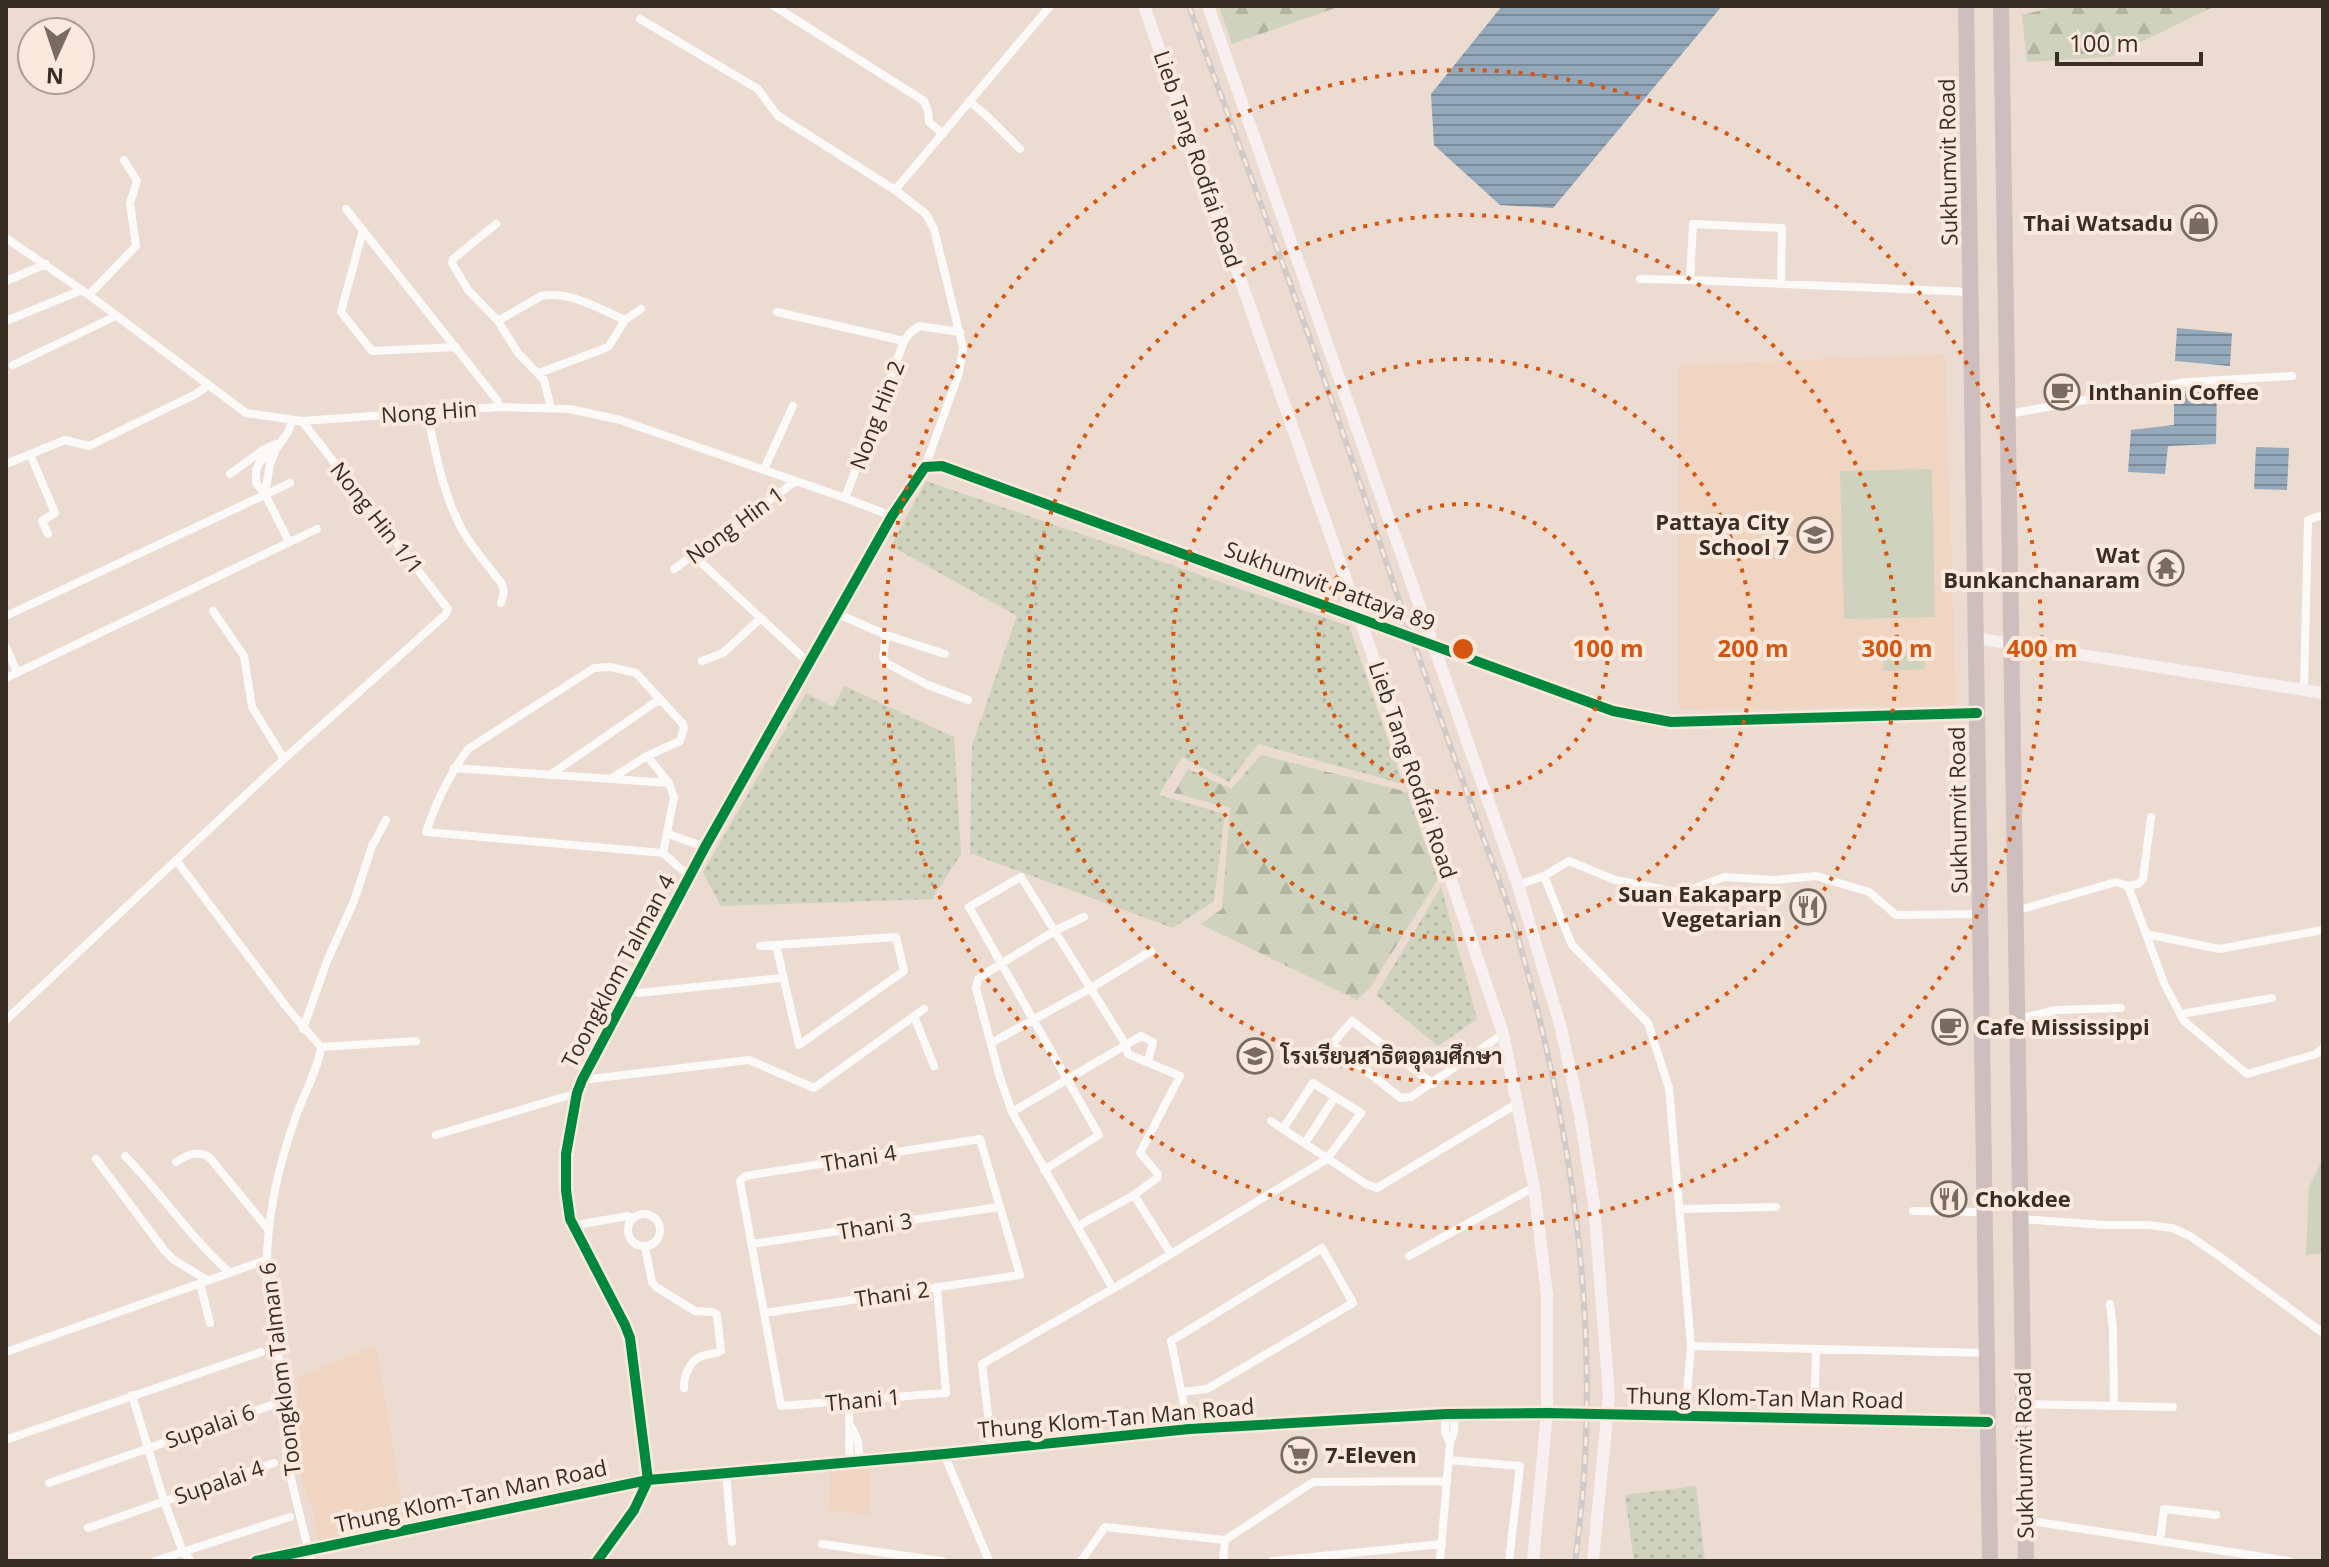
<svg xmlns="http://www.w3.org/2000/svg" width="2329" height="1567" viewBox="0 0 2329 1567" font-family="'Open Sans',Sarabun,sans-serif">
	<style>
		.built { fill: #f0d6c2 }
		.grass { fill: url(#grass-dots) }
		.forest { fill: url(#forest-firs) }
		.garden { fill: #cfd2bd }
		.water { fill: url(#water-rules) }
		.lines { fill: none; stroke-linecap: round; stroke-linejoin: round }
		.street { stroke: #fcfaf8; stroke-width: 8 }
		.secondary { stroke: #f8f0f0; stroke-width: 12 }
		.highway { stroke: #cebebd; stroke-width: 16 }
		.rail-casing { stroke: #d0cbc8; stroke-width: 6 }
		.rail { stroke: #fbe9dd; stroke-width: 3; stroke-dasharray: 9; stroke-linecap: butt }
		.cycleway-casing { stroke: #fbe9dd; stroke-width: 15 }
		.cycleway { stroke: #00873e; stroke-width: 10 }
		.ring { fill: none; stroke: #d6550f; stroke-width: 4; stroke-dasharray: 4 8 }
		.labels { text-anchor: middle; stroke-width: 8; stroke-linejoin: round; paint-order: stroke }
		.street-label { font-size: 22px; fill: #392e26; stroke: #fbe9dd }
		.poi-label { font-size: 22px; font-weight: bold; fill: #392e26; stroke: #fbe9dd; text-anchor: start }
		.centre { fill: #d6550f; stroke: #fbe9dd; stroke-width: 4 }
		.ring-label { font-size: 24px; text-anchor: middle; font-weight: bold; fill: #d6550f; stroke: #fbe9dd; stroke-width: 8; stroke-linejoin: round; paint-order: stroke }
	</style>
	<defs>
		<pattern id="grass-dots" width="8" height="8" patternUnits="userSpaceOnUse" patternTransform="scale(2)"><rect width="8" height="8" fill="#cfd2bd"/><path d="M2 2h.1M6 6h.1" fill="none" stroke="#b2b5a2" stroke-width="1.8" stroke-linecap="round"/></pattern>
		<pattern id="forest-firs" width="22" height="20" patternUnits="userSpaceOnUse" patternTransform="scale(2)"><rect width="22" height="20" fill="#cfd2bd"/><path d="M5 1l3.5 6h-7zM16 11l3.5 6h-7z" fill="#b2b5a2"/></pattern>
		<pattern id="water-rules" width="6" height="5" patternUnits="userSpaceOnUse" patternTransform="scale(2)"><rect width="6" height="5" fill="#94a9bb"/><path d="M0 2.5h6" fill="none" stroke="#7a8a98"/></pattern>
	</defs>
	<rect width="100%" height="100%" fill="#ecdbd0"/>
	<path class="built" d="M1945,354l11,351 -277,5v-345z
		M376,1345l29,176 -88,21 -3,-29 -17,-46v-89z
		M871,1467l-2,48 -40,-5 2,-41z"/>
	<path class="grass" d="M926,481l423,145 54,158 -145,-40 -29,38 -47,-25 -23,38 66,19 -11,87 -41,27 -203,-75 2,-108 45,-129 -126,-70z
		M844,686l110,51 7,117 -29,45 -211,7 -18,-34 103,-179 27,14z
		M1441,887l36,132 -39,27 -62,-51z
		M1696,1486l9,75h-71l-9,-66z"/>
	<path class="forest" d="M1219,6h122l-109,38z
		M2057,6h158l-105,51 -83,5 -5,-47z
		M1261,755l146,37 31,87 -69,110 -12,11 -157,-76 22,-15 8,-101 -56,-15 14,-24 43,20z"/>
	<path class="garden" d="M1932,469l3,148 -91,2 -4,-148z
		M1924,648l1,21 -42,2v-21z
		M2323,1159v94l-17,2 3,-68z"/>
	<path class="water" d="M1502,6h220l-169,202 -53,-3 -66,-60 -3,-51z
		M2177,328l55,5 -2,33 -55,-5z
		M2217,389l-1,55 -48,2 -3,28 -37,-2 3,-42 43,-5v-33z
		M2256,447l33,1 -2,42 -33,-1z"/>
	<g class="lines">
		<path class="street" d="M774,6l150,95 4,10 1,11 14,12
			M640,19l118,70 19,26 118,75 31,24 8,15 29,119 -4,25 -34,94
			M969,101l18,15 33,33
			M895,190l155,-184
			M346,209l151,191 2,7
			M496,224l-43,35 -1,4 16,27 30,31 20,32 26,27 7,28
			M363,230l-22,82 31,39 84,-4
			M6,238l83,57 157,118 56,8 197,-14 71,2 50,11 225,78 47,18
			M1640,279l50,1
			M6,281l40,-17
			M1781,283l1,-55 -89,-4 -3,56 280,12
			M89,295l47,-49 -6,-43 7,-22 -13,-21
			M777,312l127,29
			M6,321l76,-31
			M498,321l43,-25c28,-6 58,13 84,24
			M13,365l103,-49
			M539,373l64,-24 6,-3 16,-26 16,-11
			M427,413c9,40 16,84 37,120 11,18 25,34 38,51l2,8 -3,11
			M2008,414l178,-32 106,-6
			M30,454l25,59 -13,8 6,13
			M6,464l59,-24 24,6 107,-52 12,-9
			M764,469l29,-63
			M230,474l33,-24 13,-6
			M265,494l5,-30 5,-12
			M845,498l59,-157 6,-8 9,-7 41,6
			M289,542l-24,-48 -9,-11v-13l4,-8 17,-14 11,-16 4,-11
			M693,555l117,109
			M674,569l122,-88
			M213,611l31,45 8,51 32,52
			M838,614l48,21 -3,22 3,6 42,22 40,15
			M6,616l284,-133
			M886,635l59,19
			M6,647l11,25
			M702,661l21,-8 38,-35
			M6,678l311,-149
			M2304,689l4,-169 15,-5
			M647,756l22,27 5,14 -11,56
			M454,768l215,15
			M550,775l110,-76
			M612,778l35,-22 33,-15 4,-13 -1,-4 -47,-51 -26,-6 -16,1 -126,81c-19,26 -32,53 -42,83l237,21 19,17 10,4
			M668,834l37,13
			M176,860l112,149 33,38c-3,22 -17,47 -25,69 -19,53 -31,108 -29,164l21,138 -2,40 25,103
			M1544,876l25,-15 46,19 67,13 42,-16 50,3 42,-4 53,16 27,23 84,-1
			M1518,885l26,-9 28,69 76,78 21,65 22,258 -6,71
			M2128,886l10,-2 5,-5 8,-62
			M2015,911l101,-29 12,4 18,48 73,15 104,-19
			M1084,917l-28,13 -73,45 -5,4 -2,9 24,90 12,34 101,177
			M2146,934l18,49 20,38 63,53 69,-20 7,-6
			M760,946l136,-9 8,34 -105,74 -23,-100
			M629,989l10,4 143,-15
			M2181,1014l91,-16
			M914,1016l20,50
			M2018,1019l38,-9 65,-2
			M6,1020l278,-261 161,-144 3,-6 -146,-188
			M303,1029l24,-68 27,-60 18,-55 14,-26
			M991,1043l100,-55 60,-37
			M321,1047l95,-6
			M582,1080l167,-20 65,28 110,-79
			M1433,1084l-81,-63 -20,23 69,54 10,-1 92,-63
			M1012,1112l129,-76 12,6 -5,19
			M1271,1121l95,63 11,4 141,-85
			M436,1135l141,-42
			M1305,1143l30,-46
			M125,1156c36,37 65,81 104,116
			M96,1159l68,91 10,10 33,20
			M176,1162c12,-7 22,-13 34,-4l58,71
			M1044,1170l55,-35 -130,-228 52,-30 105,168 2,9 52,22 -40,77 18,21 -1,4 -23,17 -56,31
			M1134,1195l37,59
			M1680,1209l96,-2
			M1913,1211l71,1
			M628 1230a16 16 0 1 1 32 0a16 16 0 1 1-32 0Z
			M2020,1219l84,6h44l24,3 18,8 33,23 100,74
			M574,1230l8,-6 46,-8 4,2
			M752,1244l247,-37
			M645,1247l7,35 4,5 39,24 18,1 4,3 4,36c-7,4 -14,2 -21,6 -10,4 -17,21 -16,31
			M1409,1256l125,-69
			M200,1283l10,40
			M2110,1304l3,25 1,77
			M764,1313l256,-38 -40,-136 -235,37 -5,5 41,225 165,-13 -9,-106
			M1691,1346l295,7
			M6,1352l260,-92
			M1183,1392l24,-3 146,-86 -31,-55 -151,93 18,88
			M132,1395l32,106 19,51 8,9
			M848,1402c3,21 0,40 2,61
			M2023,1404l150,3
			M1446,1414l-1,18 5,11
			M1814,1419l2,-69
			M852,1428l6,13 2,21
			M8,1439l253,-87
			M992,1449l-10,-85 146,-84 199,-121 34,-46 -48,-30 -30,46
			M944,1454l45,107
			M1449,1460l71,6 -11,95
			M726,1473l6,69
			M49,1483l223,-78
			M2025,1520l264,41
			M88,1528l186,-65
			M2160,1541l4,-32 52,6
			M822,1544l120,17
			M155,1561l135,-44
			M597,1561l37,-51 14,-30 -18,-142 -5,-13 -55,-106 -4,-29v-36l11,-61 5,-13 123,-233 187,-331 33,-49 17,-1 671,245 58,11 306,-9
			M1081,1561l24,-34 120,13 88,-58 134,-1
			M1223,1561l2,-21
			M1272,1561l170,-17
			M1440,1561l10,-118 4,-11 1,-18"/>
		<path class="secondary" d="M1144,6l288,818 71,210 31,153 13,108v118l-14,148
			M1208,6l310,879 43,143 19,87 14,89 15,192 -16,165
			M1975,638l348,55
			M256,1561l392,-81 296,-26 245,-25 257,-15 101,-1 441,9"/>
		<path class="highway" d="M1966,6l24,1555
			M2001,6l25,1555"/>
		<defs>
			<path id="rail" d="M1189,6c43,123 90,244 133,367 31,87 59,175 89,262 23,66 47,133 71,199 12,33 25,66 35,100 58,202 88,418 58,627"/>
		</defs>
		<use href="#rail" class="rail-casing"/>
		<use href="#rail" class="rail"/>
		<defs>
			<path id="cycleway" d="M256,1561l392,-81 296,-26 245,-25 257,-15 101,-1 441,9
				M597,1561l37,-51 14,-30 -18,-142 -5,-13 -55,-106 -4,-29v-36l11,-61 5,-13 123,-233 187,-331 33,-49 17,-1 671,245 58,11 306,-9"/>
		</defs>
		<use href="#cycleway" class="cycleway-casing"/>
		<use href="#cycleway" class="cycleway"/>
	</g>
	<g class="ring">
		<circle cx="1463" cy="649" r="145"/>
		<circle cx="1463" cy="649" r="290"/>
		<circle cx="1463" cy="649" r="434"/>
		<circle cx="1463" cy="649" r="579"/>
	</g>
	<defs>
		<symbol id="shop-ring" viewBox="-11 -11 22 22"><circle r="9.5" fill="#fbe9dd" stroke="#786b62" stroke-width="1.5"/><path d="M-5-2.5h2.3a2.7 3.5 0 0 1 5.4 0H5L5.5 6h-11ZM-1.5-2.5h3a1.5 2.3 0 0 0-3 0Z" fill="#786b62"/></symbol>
		<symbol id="cafe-ring" viewBox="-11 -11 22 22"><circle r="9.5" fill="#fbe9dd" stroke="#786b62" stroke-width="1.5"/><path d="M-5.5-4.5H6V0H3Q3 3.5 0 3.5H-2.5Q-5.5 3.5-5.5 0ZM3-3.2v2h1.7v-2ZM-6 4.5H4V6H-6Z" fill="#786b62"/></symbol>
		<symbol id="school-ring" viewBox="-11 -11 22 22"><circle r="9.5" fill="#fbe9dd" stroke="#786b62" stroke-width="1.5"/><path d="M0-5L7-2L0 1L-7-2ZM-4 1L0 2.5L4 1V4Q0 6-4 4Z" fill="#786b62"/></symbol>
		<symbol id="temple-ring" viewBox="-11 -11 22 22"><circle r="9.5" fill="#fbe9dd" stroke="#786b62" stroke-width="1.5"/><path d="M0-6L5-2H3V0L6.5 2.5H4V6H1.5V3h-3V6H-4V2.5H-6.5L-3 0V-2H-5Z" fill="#786b62"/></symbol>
		<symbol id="restaurant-ring" viewBox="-11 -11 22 22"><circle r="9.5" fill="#fbe9dd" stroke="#786b62" stroke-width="1.5"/><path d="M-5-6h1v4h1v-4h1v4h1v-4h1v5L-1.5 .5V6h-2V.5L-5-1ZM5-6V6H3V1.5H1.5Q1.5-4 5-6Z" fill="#786b62"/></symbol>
		<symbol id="supermarket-ring" viewBox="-11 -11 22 22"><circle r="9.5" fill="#fbe9dd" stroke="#786b62" stroke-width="1.5"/><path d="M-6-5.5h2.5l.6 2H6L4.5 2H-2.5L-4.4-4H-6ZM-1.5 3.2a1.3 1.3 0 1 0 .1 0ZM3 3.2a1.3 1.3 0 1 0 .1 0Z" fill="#786b62"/></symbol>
	</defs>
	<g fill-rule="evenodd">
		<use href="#shop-ring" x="2179" y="203" width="40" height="40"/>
		<use href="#cafe-ring" x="2042" y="372" width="40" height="40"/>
		<use href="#school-ring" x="1795" y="515" width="40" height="40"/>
		<use href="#temple-ring" x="2146" y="548" width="40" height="40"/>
		<use href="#restaurant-ring" x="1788" y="887" width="40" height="40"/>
		<use href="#cafe-ring" x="1930" y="1007" width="40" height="40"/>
		<use href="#school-ring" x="1235" y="1036" width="40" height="40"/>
		<use href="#restaurant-ring" x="1929" y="1179" width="40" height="40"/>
		<use href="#supermarket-ring" x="1279" y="1435" width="40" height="40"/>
	</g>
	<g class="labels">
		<g class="street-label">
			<text transform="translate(1198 159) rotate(71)" y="8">Lieb Tang Rodfai Road</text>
			<text transform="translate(1948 162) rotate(-91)" y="8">Sukhumvit Road</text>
			<text transform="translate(429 412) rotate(-4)" y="8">Nong Hin</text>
			<text transform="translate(877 415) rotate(-69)" y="8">Nong Hin 2</text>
			<text transform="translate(377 518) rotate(52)" y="8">Nong Hin 1/1</text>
			<text transform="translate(735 525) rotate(-36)" y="8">Nong Hin 1</text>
			<text transform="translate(1330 586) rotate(20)" y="8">Sukhumvit Pattaya 89</text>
			<text transform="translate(1413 770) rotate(71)" y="8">Lieb Tang Rodfai Road</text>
			<text transform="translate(1958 810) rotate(-91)" y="8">Sukhumvit Road</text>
			<text transform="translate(618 971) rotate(-62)" y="8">Toongklom Talman 4</text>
			<text transform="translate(859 1158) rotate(-9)" y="8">Thani 4</text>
			<text transform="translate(875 1226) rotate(-9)" y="8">Thani 3</text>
			<text transform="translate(892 1294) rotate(-8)" y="8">Thani 2</text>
			<text transform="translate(280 1369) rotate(-97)" y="8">Toongklom Talman 6</text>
			<text transform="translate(1765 1398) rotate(1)" y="8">Thung Klom-Tan Man Road</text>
			<text transform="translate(863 1400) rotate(-5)" y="8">Thani 1</text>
			<text transform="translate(1116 1418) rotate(-5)" y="8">Thung Klom-Tan Man Road</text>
			<text transform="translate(210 1426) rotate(-19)" y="8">Supalai 6</text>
			<text transform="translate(2024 1455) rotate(-91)" y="8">Sukhumvit Road</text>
			<text transform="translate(219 1482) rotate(-19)" y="8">Supalai 4</text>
			<text transform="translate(471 1496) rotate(-12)" y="8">Thung Klom-Tan Man Road</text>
		</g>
		<g class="poi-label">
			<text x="2173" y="231" text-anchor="end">Thai Watsadu</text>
			<text x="2088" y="400">Inthanin Coffee</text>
			<text x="1789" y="530" text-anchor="end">Pattaya City<tspan x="1789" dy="25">School 7</tspan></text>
			<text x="2140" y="563" text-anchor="end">Wat<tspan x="2140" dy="25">Bunkanchanaram</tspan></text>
			<text x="1782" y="902" text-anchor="end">Suan Eakaparp<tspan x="1782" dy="25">Vegetarian</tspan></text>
			<text x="1976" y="1035">Cafe Mississippi</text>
			<text x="1281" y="1064">โรงเรียนสาธิตอุดมศึกษา</text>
			<text x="1975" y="1207">Chokdee</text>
			<text x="1325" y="1463">7-Eleven</text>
		</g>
	</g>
	<circle cx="1463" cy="649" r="12" class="centre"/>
	<g class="ring-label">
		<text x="1608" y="657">100 m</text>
		<text x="1753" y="657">200 m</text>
		<text x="1897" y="657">300 m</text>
		<text x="2042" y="657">400 m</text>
	</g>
	<rect width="2329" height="1567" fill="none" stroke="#392e26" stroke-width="16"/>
	<g transform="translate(56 56) rotate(183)"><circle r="38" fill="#fbe9dd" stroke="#ad9e94" stroke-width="2"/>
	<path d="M0-6L14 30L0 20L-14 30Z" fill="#786b62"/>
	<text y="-12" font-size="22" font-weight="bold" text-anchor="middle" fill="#392e26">N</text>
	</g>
	<path d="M2057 52v12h144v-12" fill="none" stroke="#392e26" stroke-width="4"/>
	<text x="2069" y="52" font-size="24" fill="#392e26" stroke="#fbe9dd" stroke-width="6" paint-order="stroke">100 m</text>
</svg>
